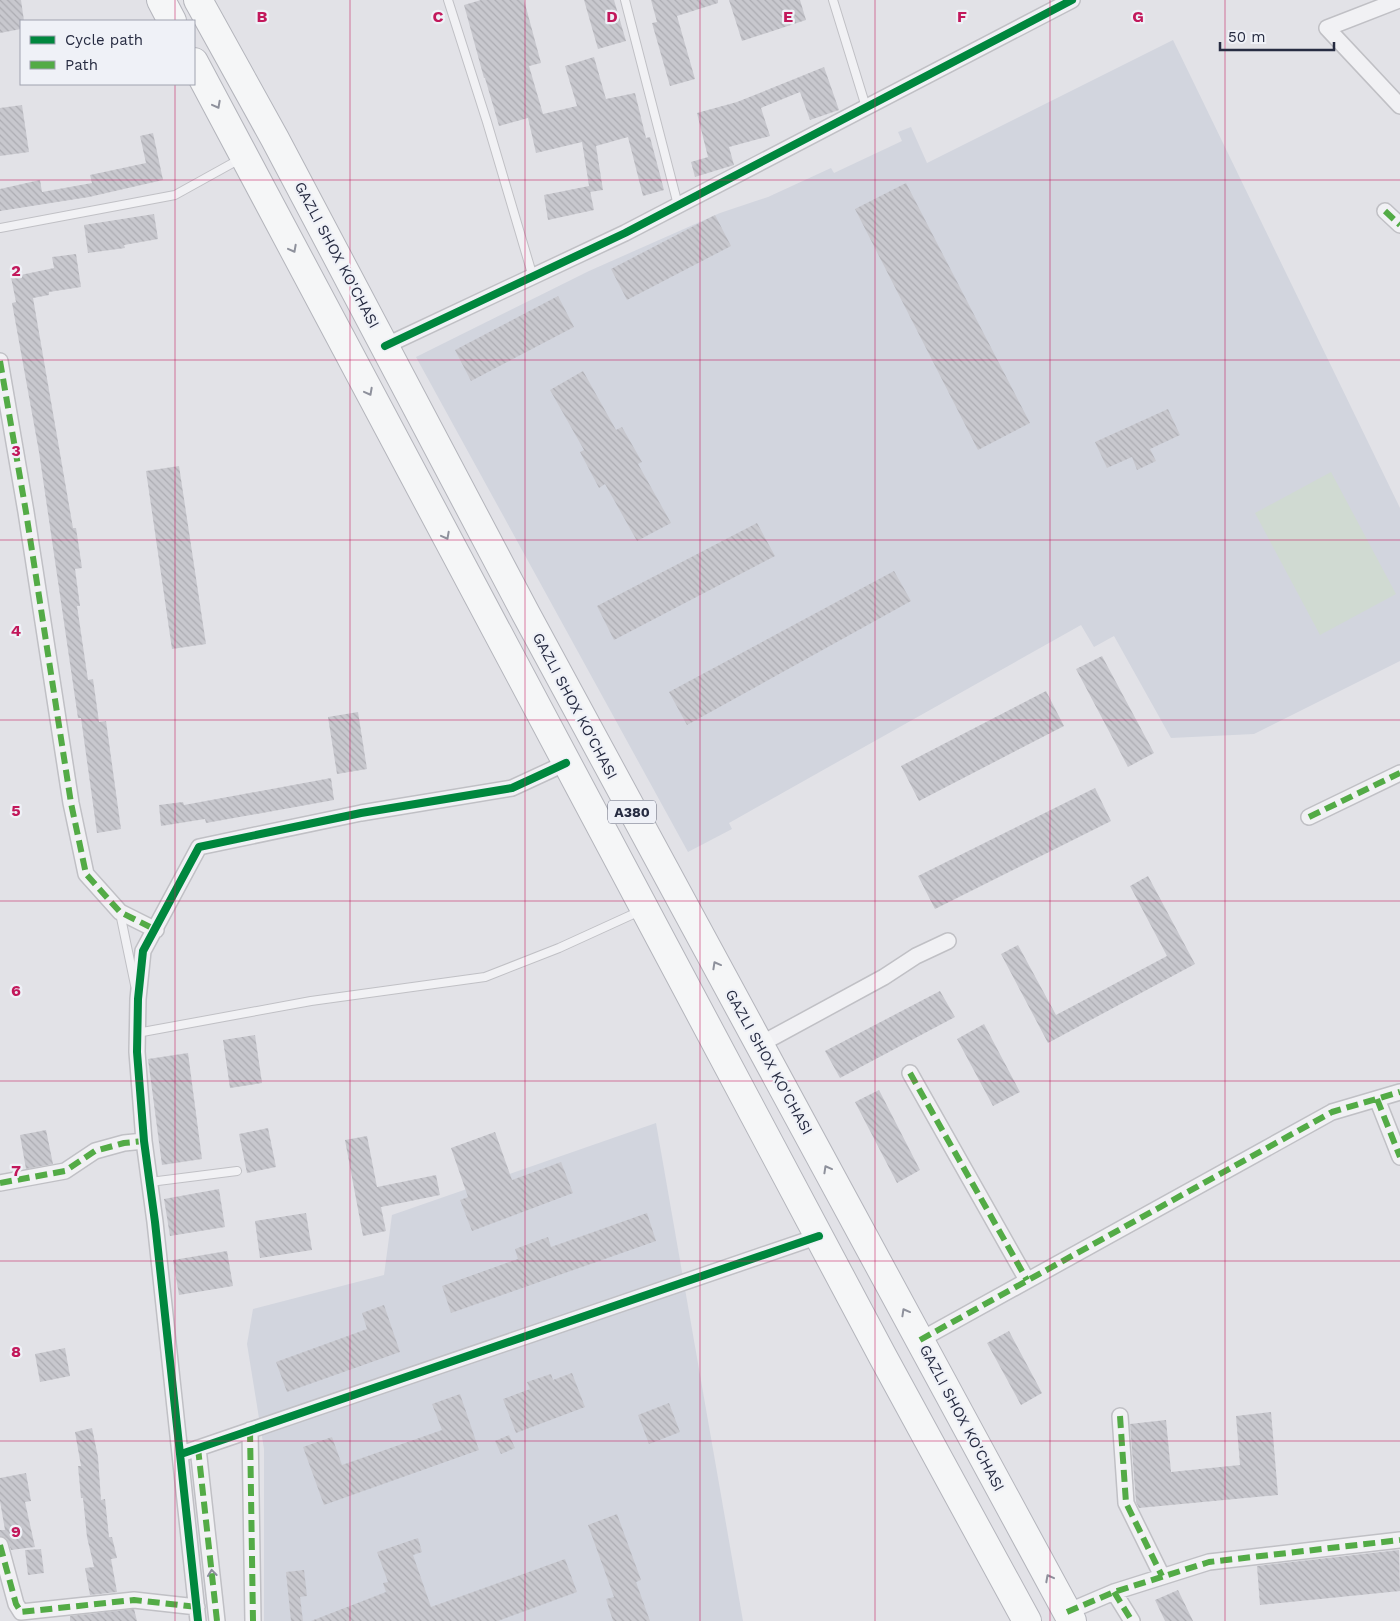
<svg xmlns="http://www.w3.org/2000/svg" width="1400" height="1621" viewBox="0 0 1400 1621" font-family="'Work Sans',sans-serif">
	<style>
		.built { fill: #d2d5de }
		.pitch { fill: #d0dad2 }
		.building { fill: url(#building-back-hatch) }
		.lines { fill: none; stroke-linecap: round; stroke-linejoin: round }
		.lane-casing { stroke: #c0c0c5; stroke-width: 10 }
		.street-casing { stroke: #c0c0c5; stroke-width: 18 }
		.highway-casing { stroke: #b4b5bc; stroke-width: 30 }
		.lane { stroke: #f1f1f4; stroke-width: 8 }
		.street { stroke: #f1f1f4; stroke-width: 15 }
		.highway { stroke: #f5f6f7; stroke-width: 28 }
		.quiet { stroke: #53ab46; stroke-width: 6; stroke-dasharray: 12 6; stroke-linecap: butt }
		.cycleway-casing { stroke: #eff1f7; stroke-width: 11 }
		.cycleway { stroke: #00873e; stroke-width: 8 }
		.oneway { stroke: #8e919c }
		.oneway2 { stroke: #8c8e9b }
		.grid { fill: none; stroke: #c2185b; stroke-width: 1; stroke-opacity: 0.55 }
		.labels { text-anchor: middle; stroke-width: 4.5; stroke-linejoin: round; paint-order: stroke }
		.shield { fill: #eff1f7; stroke: #636778; stroke-width: 1 }
		.shield-label { font-size: 14px; font-weight: bold; fill: #272c42 }
		.street-label { font-size: 15px; fill: #272c42; stroke: #eff1f7 }
		.grid-label { font-size: 16px; text-anchor: middle; font-weight: bold; fill: #c2185b; stroke: #eff1f7; stroke-width: 4.5; stroke-linejoin: round; paint-order: stroke }
	</style>
	<defs>
		<pattern id="building-back-hatch" width="6" height="6" patternUnits="userSpaceOnUse" patternTransform="scale(1.25)"><rect width="6" height="6" fill="#c8c8ce"/><path d="M-1 5l2 2M0 0l6 6M5-1l2 2" fill="none" stroke="#acacb2"/></pattern>
	</defs>
	<rect width="100%" height="100%" fill="#e2e2e7"/>
	<path class="built" d="M1173,40l227,468v153l-146,73 -83,4 -57,-102 -20,11 -13,-22 -352,198 3,6 -44,23 -272,-495 173,-86 131,-58 48,-16 63,-29 3,5 68,-32 -4,-9 13,-5 16,36z
		M656,1123l87,498h-479v-172l-17,-105 6,-35 131,-34 8,-60z"/>
	<path class="pitch" d="M1331,472l65,122 -76,41 -65,-122z"/>
	<path class="building" d="M0,0h21l3,21h-3v8l-21,4z
		M481,0h43l17,63 -12,3 14,48 34,-8 -12,-40 29,-9 12,42 29,-6 11,45 4,-1 14,53 -21,6 -15,-59 -32,9 7,44 -13,2 -8,-50 -46,11 -8,-35 -29,8 -14,-48h-1l-20,-73z
		M584,0h30l12,41 -28,8z
		M651,0h67v3l-41,13 18,63 -25,7 -18,-63 5,-1z
		M729,0h71l6,20 -64,21z
		M824,67l15,43 -29,10 -10,-28 -39,16 9,28 -41,11 5,18 -39,12 -4,-15 17,-5 -11,-44 40,-11z
		M22,105l7,47 -29,4v-48z
		M153,133l10,47 -74,17 -89,14v-22l40,-9 2,12 50,-9 -2,-8 56,-12 -6,-27z
		M906,183l124,240 -52,27 -123,-241z
		M589,186l5,24 -46,10 -4,-25z
		M154,214l4,25 -34,6 1,3 -37,5 -4,-28z
		M715,215l16,31 -104,54 -16,-31z
		M76,254l5,33 -32,5v3l-16,3 40,230h3l6,40 -7,1 5,37h-3l11,74 5,-1 6,43 7,-1 15,108 -24,4 -16,-115h-3l-39,-266 -27,-149 4,-1 -5,-25 43,-9 -2,-11z
		M558,296l16,31 -103,54 -16,-31z
		M583,371l33,59 6,-3 20,35 -4,2 33,59 -34,18 -32,-57 -6,4 -19,-36 4,-2 -34,-60z
		M1168,409l12,26 -30,14 6,12 -19,9 -5,-13 -25,11 -12,-26z
		M179,466l27,178 -34,5 -26,-178z
		M757,523l18,33 -161,84 -17,-34z
		M894,571l17,30 -224,124 -18,-33z
		M1102,656l52,97 -26,14 -52,-98z
		M1046,691l18,35 -145,75 -18,-35z
		M358,712l9,57 -30,5 -9,-57z
		M331,778l3,22 -128,23 -1,-4 -44,7 -2,-21 24,-3 1,3z
		M1095,788l16,33 -176,88 -17,-33z
		M1148,876l47,88 -147,79 -47,-89 17,-9 38,70 111,-59 -37,-70z
		M940,991l15,26 -115,61 -15,-27z
		M984,1024l36,68 -27,14 -36,-67z
		M255,1035l7,48 -32,5 -7,-48z
		M188,1053l14,106 -40,6 -14,-106z
		M879,1090l41,80 -23,13 -42,-81z
		M268,1128l8,39 -29,6 -8,-39z
		M46,1130l7,34 -27,5 -6,-34z
		M495,1132l17,48 49,-18 12,31 -101,38 -12,-31 8,-3 -17,-49z
		M367,1136l10,51 59,-12 4,20 -59,12 5,24 -23,5 -18,-96z
		M219,1189l6,38 -55,9 -6,-37z
		M306,1213l6,37 -52,8 -5,-37z
		M647,1213l9,28 -205,72 -9,-27 76,-27 -3,-10 33,-12 3,10z
		M227,1251l6,35 -54,9 -6,-35z
		M384,1305l16,47 -113,40 -11,-30 91,-33 -5,-16z
		M1009,1331l33,62 -21,12 -34,-62z
		M65,1348l5,28 -30,6 -5,-28z
		M572,1373l13,34 -69,26 -13,-34 27,-10 -3,-7 24,-8 2,6z
		M460,1394l19,56 -155,55 -21,-58 29,-10 10,28 100,-35 -10,-26z
		M669,1403l11,29 -31,12 -11,-29z
		M1271,1412l7,83 -139,13 -3,-6 -6,-78 36,-4 5,52 69,-7 -4,-49z
		M92,1428l6,29 3,43 4,-1 4,38h3l5,21 -6,1 6,33 -27,3 -5,-27 9,-1 -7,-30 -4,-39h-2l-3,-32h3l-6,-34z
		M509,1435l6,13 -14,6 -6,-13z
		M26,1473l5,28 -6,1 10,45 -24,3 -4,-11 -7,-3v-6h5l-5,-29v-23z
		M617,1514l24,66 -5,2 14,39h-37l-7,-22 8,-2 -26,-72z
		M418,1538l4,14 -9,3 18,52 134,-48 12,33 -79,29h-187l75,-29 -3,-9 5,-1 -11,-30z
		M41,1549l3,24 -16,2 -3,-25z
		M1399,1550l1,41 -140,14 -3,-39z
		M304,1570l3,26 -7,1 3,24h-12l-5,-49z
		M1178,1590l15,31h-28l-10,-21z
		M134,1609l3,12h-67v-5z"/>
	<g class="lines">
		<defs>
			<path id="lane" d="M448,0l39,122 46,155
				M625,0l53,205
				M833,0l33,107
				M0,228l175,-33 65,-36
				M120,913l15,72
				M137,1033l174,-32 174,-24 74,-29 81,-37
				M150,1182l87,-11"/>
			<path id="street" d="M1399,0l-72,28 73,78
				M1385,211l15,14
				M385,346l240,-113 447,-233
				M0,361l26,151 45,291 15,71 34,38 36,18
				M1309,817l91,-44
				M759,1045l125,-68 32,-21 32,-15
				M910,1073l117,207
				M1377,1099l23,58
				M0,1183l65,-12 30,-20 29,-8 20,-2
				M920,1340l412,-228 68,-20
				M1120,1416l6,87 36,73
				M250,1430l3,191
				M198,1448l19,173
				M181,1454l638,-218
				M0,1545l16,59 5,8 113,-12 63,7
				M1114,1592l18,29
				M1067,1612l47,-20 95,-30 191,-22
				M198,1621l-43,-399 -11,-81 -7,-89 1,-53 5,-48 56,-104 162,-34 151,-25 54,-25"/>
			<path id="highway" d="M161,0l11,21
				M198,0l77,139 251,475 546,1007
				M194,62l689,1295 144,264"/>
		</defs>
		<use href="#lane" class="lane-casing"/>
		<use href="#street" class="street-casing"/>
		<use href="#highway" class="highway-casing"/>
		<use href="#lane" class="lane"/>
		<use href="#street" class="street"/>
		<use href="#highway" class="highway"/>
		<path class="quiet" d="M1385,211l15,14
			M0,361l26,151 45,291 15,71 34,38 36,18
			M1309,817l91,-44
			M910,1073l117,207
			M1377,1099l23,58
			M0,1183l65,-12 30,-20 29,-8 20,-2
			M920,1340l412,-228 68,-20
			M1120,1416l6,87 36,73
			M250,1430l3,191
			M198,1448l19,173
			M0,1545l16,59 5,8 113,-12 63,7
			M1114,1592l18,29
			M1067,1612l47,-20 95,-30 191,-22"/>
		<defs>
			<path id="cycleway" d="M385,346l240,-113 447,-233
				M181,1454l638,-218
				M198,1621l-43,-399 -11,-81 -7,-89 1,-53 5,-48 56,-104 162,-34 151,-25 54,-25"/>
		</defs>
		<use href="#cycleway" class="cycleway-casing"/>
		<use href="#cycleway" class="cycleway"/>
	</g>
	<defs><path id="oneway-chevron" d="M-2-3.5L2.5 0L-2 3.5" fill="none" stroke-width="1.6" stroke-linecap="round" stroke-linejoin="round" transform="scale(1.25)"/></defs>
	<g class="oneway">
		<use href="#oneway-chevron" transform="translate(217 105) rotate(62)"/>
		<use href="#oneway-chevron" transform="translate(293 249) rotate(62)"/>
		<use href="#oneway-chevron" transform="translate(369 392) rotate(62)"/>
		<use href="#oneway-chevron" transform="translate(446 536) rotate(62)"/>
		<use href="#oneway-chevron" transform="translate(716 965) rotate(-119)"/>
		<use href="#oneway-chevron" transform="translate(827 1169) rotate(-119)"/>
		<use href="#oneway-chevron" transform="translate(905 1312) rotate(-119)"/>
		<use href="#oneway-chevron" transform="translate(1049 1578) rotate(-118)"/>
	</g>
	<use class="oneway2" href="#oneway-chevron" transform="translate(212 1573) rotate(-96)"/>
	<path class="grid" d="M175,0v21M350,0v1621M525,0v1621M700,0v1621M875,0v1621M1050,0v1621M1225,0v1621M175,84v1537M0,180h1400M0,360h1400M0,540h1400M0,720h1400M0,901h1400M0,1081h1400M0,1261h1400M0,1441h1400"/>
	<g class="labels">
		<rect class="shield" x="608" y="800.5" width="48" height="23" rx="4"/>
		<g class="shield-label">
			<text x="632" y="817">A380</text>
		</g>
		<g class="street-label">
			<text transform="translate(337 255) rotate(62)" y="5">GAZLI SHOX KO'CHASI</text>
			<text transform="translate(575 706) rotate(62)" y="5">GAZLI SHOX KO'CHASI</text>
			<text transform="translate(769 1062) rotate(61)" y="5">GAZLI SHOX KO'CHASI</text>
			<text transform="translate(962 1418) rotate(62)" y="5">GAZLI SHOX KO'CHASI</text>
		</g>
	</g>
	<g class="grid-label">
		<text x="262" y="22">B</text>
		<text x="438" y="22">C</text>
		<text x="612" y="22">D</text>
		<text x="788" y="22">E</text>
		<text x="962" y="22">F</text>
		<text x="1138" y="22">G</text>
		<text x="16" y="276">2</text>
		<text x="16" y="456">3</text>
		<text x="16" y="636">4</text>
		<text x="16" y="816">5</text>
		<text x="16" y="996">6</text>
		<text x="16" y="1176">7</text>
		<text x="16" y="1357">8</text>
		<text x="16" y="1537">9</text>
	</g>
	<rect x="20" y="20" width="175" height="65" fill="#eff1f7" stroke="#9fa2af"/>
	<rect x="30" y="36" width="25" height="8" fill="#00873e" stroke="#9fa2af"/>
	<text x="65" y="45" font-size="15" fill="#272c42">Cycle path</text>
	<rect x="30" y="61" width="25" height="8" fill="#53ab46" stroke="#9fa2af"/>
	<text x="65" y="70" font-size="15" fill="#272c42">Path</text>
	<path d="M1220 42v8h114v-8" fill="none" stroke="#272c42" stroke-width="2.5"/>
	<text x="1228" y="42" font-size="15" fill="#272c42" stroke="#eff1f7" stroke-width="4" paint-order="stroke">50 m</text>
</svg>
